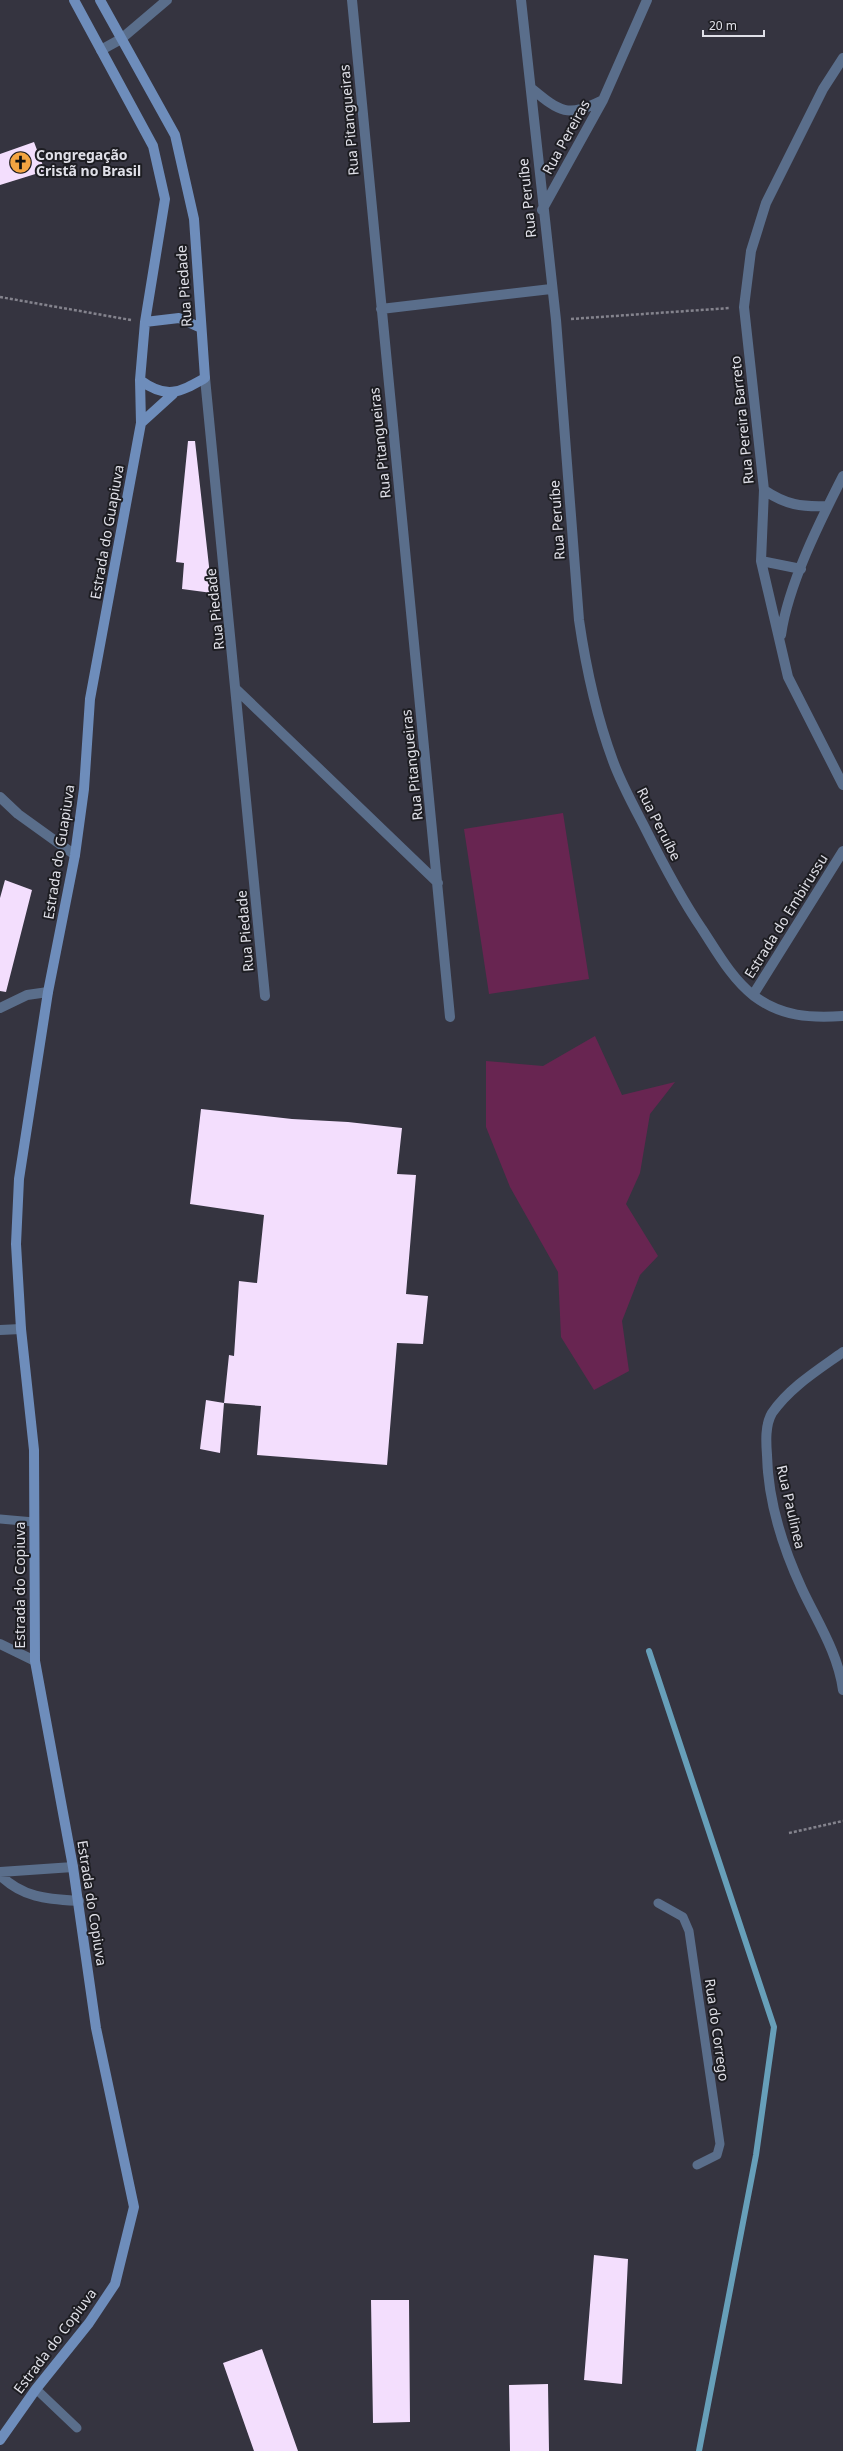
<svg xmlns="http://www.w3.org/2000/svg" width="843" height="2451" viewBox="0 0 843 2451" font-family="'Noto Sans',sans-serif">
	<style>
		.green { fill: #682551 }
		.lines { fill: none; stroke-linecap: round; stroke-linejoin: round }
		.stream { stroke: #679fb9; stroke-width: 6 }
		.building { fill: #f3defd }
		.path { stroke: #84838d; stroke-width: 2.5; stroke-dasharray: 3 2; stroke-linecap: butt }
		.lane { stroke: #5a6e8b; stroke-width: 9 }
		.street { stroke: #5a6e8b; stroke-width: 10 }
		.secondary { stroke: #6e8dbb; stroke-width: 10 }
		.labels { text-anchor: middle; stroke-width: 4; stroke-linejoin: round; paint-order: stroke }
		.street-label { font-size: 14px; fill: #e0e0e8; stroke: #1d1d22 }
		.poi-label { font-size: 14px; font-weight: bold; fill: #e0e0e8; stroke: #1d1d22; text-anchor: start }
	</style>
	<rect width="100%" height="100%" fill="#353440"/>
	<path class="green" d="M563,813l26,166 -100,15 -25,-165z
		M595,1036l27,59 53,-13 -25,32 -10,59 -14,31 32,52 -18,19 -18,46 7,50 -35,19 -33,-53 -3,-65 -48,-85 -24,-60v-66l57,5z"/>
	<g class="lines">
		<path class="stream" d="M649,1651l125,376 -18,128 -57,296"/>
	</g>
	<path class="building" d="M34,142l11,29 -45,14v-31z
		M188,441h7l17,152 -30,-4 2,-26 -8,-1z
		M5,880l27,10 -26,102 -6,-1v-93z
		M201,1109l91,10 56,3 54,6 -5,46 19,1 -10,119 22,2 -5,48 -26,-1 -10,122 -130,-10 4,-49 -37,-3 5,-48 5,1 5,-75 18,2 7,-68 -74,-11z
		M206,1400l18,3 -4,50 -20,-4z
		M594,2255l34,4 -6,125 -38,-4z
		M371,2300h38l1,122 -37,1z
		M262,2349l36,102h-44l-31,-88z
		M548,2384l1,67h-39l-1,-66z"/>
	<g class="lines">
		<path class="path" d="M0,297l131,23
			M571,319l159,-11
			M789,1833l54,-12"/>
		<path class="lane" d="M0,1519l34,3
			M658,1903l25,14 6,14 31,213 -3,11 -20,10
			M36,2389l41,39"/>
		<path class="street" d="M352,0l98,1017
			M521,0l35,320 23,300c7,48 17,95 34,141 8,22 20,44 31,65 18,36 36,71 58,103 15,23 30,50 52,67 28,21 56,22 89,20
			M101,50l20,-11 46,-39
			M843,58l-20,31 -57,114 -15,48 -7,56 20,183 -3,71 27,116 55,108
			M531,88c29,24 36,30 72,12
			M542,210l61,-110 44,-100
			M381,309l170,-20
			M205,378l60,618
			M764,490c22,15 37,17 64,16
			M761,561l40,8
			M781,635c7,-50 39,-114 62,-159
			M237,690l201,193
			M0,797l18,17 57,41
			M753,995l90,-144
			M0,1008l27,-13 21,-3
			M0,1330l21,-1
			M843,1352c-25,18 -53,35 -71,61 -7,12 -6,29 -5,42 1,45 16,93 35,134 16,34 36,64 41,101
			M0,1644l35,17
			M0,1872l73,-5
			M0,1875c23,23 48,24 79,26"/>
		<path class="secondary" d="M100,0l75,135 19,84 11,159c-25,14 -38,22 -65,2
			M145,322l34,-4 22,10
			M141,423l32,-29
			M0,2440l36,-51 53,-66 26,-39 19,-77 -38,-179 -23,-161 -38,-206 -1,-211 -13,-121 -5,-85 3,-65 29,-187 27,-137 9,-66 6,-90 51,-276 -1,-43 5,-58 20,-123 -12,-53 -79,-146"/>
	</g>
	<defs>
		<symbol id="church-disc" viewBox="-11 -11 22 22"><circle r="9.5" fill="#f3a442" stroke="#1d1d22"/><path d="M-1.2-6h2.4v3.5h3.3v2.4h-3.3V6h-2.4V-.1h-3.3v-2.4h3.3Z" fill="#111"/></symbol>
	</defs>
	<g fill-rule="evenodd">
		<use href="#church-disc" x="8" y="150" width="25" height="25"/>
	</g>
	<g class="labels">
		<g class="street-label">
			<text transform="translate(349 120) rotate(-95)" y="5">Rua Pitangueiras</text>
			<text transform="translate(566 137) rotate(-61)" y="5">Rua Pereiras</text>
			<text transform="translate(527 198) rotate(-96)" y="5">Rua Peruíbe</text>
			<text transform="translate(184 286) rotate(-94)" y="5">Rua Piedade</text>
			<text transform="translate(742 420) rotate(-96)" y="5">Rua Pereira Barreto</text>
			<text transform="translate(380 443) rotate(-96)" y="5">Rua Pitangueiras</text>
			<text transform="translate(557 520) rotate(-94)" y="5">Rua Peruíbe</text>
			<text transform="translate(107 532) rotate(-80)" y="5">Estrada do Guapiuva</text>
			<text transform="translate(215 609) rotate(-96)" y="5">Rua Piedade</text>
			<text transform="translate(412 765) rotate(-96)" y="5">Rua Pitangueiras</text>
			<text transform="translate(659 824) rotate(63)" y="5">Rua Peruíbe</text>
			<text transform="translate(59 852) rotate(-81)" y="5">Estrada do Guapiuva</text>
			<text transform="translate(786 916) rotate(-58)" y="5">Estrada do Embirussu</text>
			<text transform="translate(245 931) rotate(-95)" y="5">Rua Piedade</text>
			<text transform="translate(791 1507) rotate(77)" y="5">Rua Paulinea</text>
			<text transform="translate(20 1585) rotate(-90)" y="5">Estrada do Copiuva</text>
			<text transform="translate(92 1903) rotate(81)" y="5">Estrada do Copiuva</text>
			<text transform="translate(717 2030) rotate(82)" y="5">Rua do Corrego</text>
			<text transform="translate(55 2341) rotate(-53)" y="5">Estrada do Copiuva</text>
		</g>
		<g class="poi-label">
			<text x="36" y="160">Congregação<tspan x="36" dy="16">Cristã no Brasil</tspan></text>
		</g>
	</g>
	<path d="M703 30v6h61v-6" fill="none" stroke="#e0e0e8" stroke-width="2"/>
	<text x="709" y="30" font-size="12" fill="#e0e0e8" stroke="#1d1d22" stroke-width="3" paint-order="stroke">20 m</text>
</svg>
